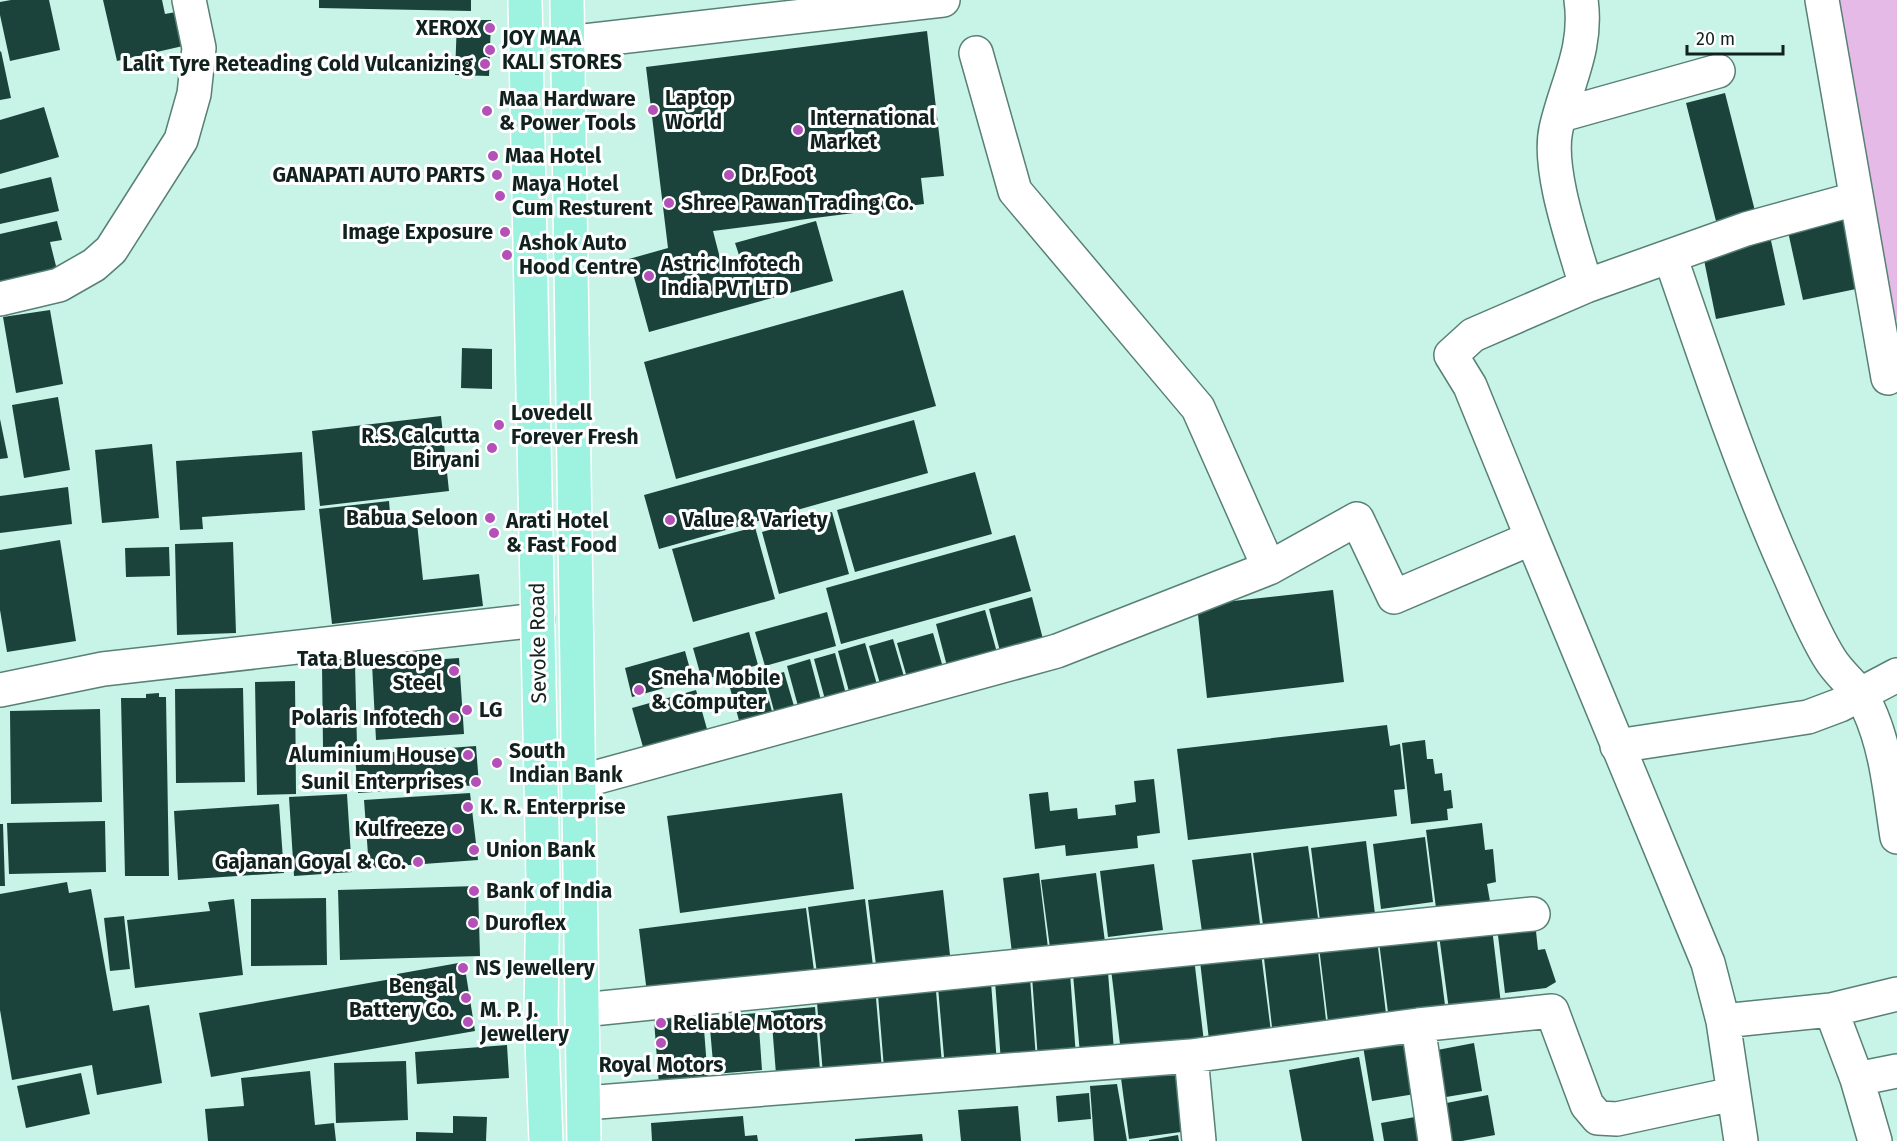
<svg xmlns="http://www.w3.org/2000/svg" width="1897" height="1141" viewBox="0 0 1897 1141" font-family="'Fira Sans',sans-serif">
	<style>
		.pitch { fill: #e6bae7 }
		.building { fill: #1c433b }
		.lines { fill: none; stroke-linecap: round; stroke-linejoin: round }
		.minor-casing { stroke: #588075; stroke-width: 36 }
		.major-casing { stroke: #fff; stroke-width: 36 }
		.minor { stroke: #fff; stroke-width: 33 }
		.major { stroke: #9ef2e0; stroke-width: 33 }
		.poi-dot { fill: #b351b9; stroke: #fff; stroke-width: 2 }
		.labels { text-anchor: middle; stroke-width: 6; stroke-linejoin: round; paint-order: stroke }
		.poi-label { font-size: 21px; font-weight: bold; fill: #11211d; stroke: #fff; text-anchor: start }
		.street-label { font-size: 21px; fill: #11211d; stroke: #fff }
	</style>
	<rect width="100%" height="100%" fill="#c8f3e7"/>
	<path class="pitch" d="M1831,0h66v320h-10z"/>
	<path class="building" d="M11,0h38l11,50 -50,11 -10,-46v-13z
		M103,0h59l3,14 11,-2 7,34 -66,15z
		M319,0h152v11l-152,-3z
		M457,20h34l-2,56 -34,-1z
		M927,31l17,145 -23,2 3,26 -211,27 9,35 19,-5 -6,-18 81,-22 17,60 -184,51 -20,-73 39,-11 -22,-181z
		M1,51l10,47 -11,2v-48z
		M1725,93l30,118 -39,10 -30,-118z
		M44,107l15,50 -59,17v-54z
		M51,177l8,34 -59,13v-35z
		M1841,213l15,56v20l-53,11 -16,-73z
		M57,221l5,19 -12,2 8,32 -58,14v-54z
		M1770,236l15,69 -69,14 -13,-64 44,-8 -2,-6z
		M903,290l33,116 -260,73 -32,-117z
		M50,310l13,74 -47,9 -13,-76z
		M462,348l30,1v40l-31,-1z
		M58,397l12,73 -46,8 -12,-73z
		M441,416l8,75 -129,15 -8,-75z
		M0,419l8,39 -8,1z
		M914,420l14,53 -269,76 -15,-54z
		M152,444l7,74 -57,5 -7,-73z
		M302,452l3,58 -103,7 1,12 -23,1 -4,-69z
		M975,472l17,62 -137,38 -18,-62z
		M68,487l4,37 -72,9v-37z
		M389,501l2,25 26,-3 6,57 56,-6 4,32 -151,18 -13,-115z
		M832,512l17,62 -70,20 -17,-62z
		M755,527l20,72 -82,23 -21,-73z
		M1015,535l16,56 -190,53 -15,-56z
		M60,540l16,101 -69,11 -7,-42v-60z
		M233,542l3,91 -59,2 -2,-91z
		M169,547l1,29 -44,1 -1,-29z
		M1333,590l11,92 -137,16 -10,-93z
		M1032,597l12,46 -43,12 -12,-46z
		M985,610l13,46 -50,14 -12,-46z
		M827,612l9,34 -71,20 -10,-34z
		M749,632l9,33 -56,15 -9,-32z
		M933,633l11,38 -36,10 -11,-38z
		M893,639l12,41 -24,7 -12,-41z
		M865,643l13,45 -28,7 -12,-44z
		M685,651l8,29 -61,17 -7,-29z
		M835,653l12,45 -21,5 -12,-44z
		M459,658l5,76 -88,6 -4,-76z
		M810,659l11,41 -23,6 -11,-40z
		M355,664l2,82 -34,1 -1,-82z
		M784,672l10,34 -20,5 -9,-34z
		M763,679l10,36 -33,9 -10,-36z
		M295,681l1,113 -39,1 -2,-113z
		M243,688l2,94 -69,1 -1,-94z
		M696,690l11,39 -64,18 -11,-39z
		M159,693v4h7l3,179h-44l-4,-178h25v-4z
		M100,709l2,93 -91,2 -1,-93z
		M1387,725l3,21 10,-2 5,45 -11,1 3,26 -209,24 -11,-91z
		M1425,740l2,19h6l2,15 7,-1 2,18 7,-1 2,18 -6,1 1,11 -37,4 -9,-81z
		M476,746l3,39 -121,8 -3,-38z
		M1154,779l6,54 -23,3 1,12 -72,8 -1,-11 -30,4 -6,-55 19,-2 2,19 27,-3 1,11 38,-4 -1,-10 21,-3 -2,-21z
		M470,793l8,67 -109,8 -5,-68z
		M842,793l12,96 -174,24 -13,-97z
		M347,794l5,78 -58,4 -5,-79z
		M279,804l5,69 -106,7 -4,-69z
		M105,821l1,51 -97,2 -2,-51z
		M1482,823l3,27 8,-1 3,33 -9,2 3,17 -54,7 -10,-78z
		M0,824h3l2,62h-5z
		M1425,837l8,65 -52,7 -8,-65z
		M1366,841l9,73 -55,7 -9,-73z
		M1308,846l10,72 -55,7 -10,-72z
		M1251,853l9,71 -58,8 -10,-72z
		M1154,864l9,66 -55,7 -8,-66z
		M1039,873l9,75 -36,5 -9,-75z
		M1096,873l9,69 -55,6 -9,-68z
		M67,882l2,11 22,-4 22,122 36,-6 13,78 -65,12 -5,-30 -80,15 -12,-70v-116z
		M478,886l2,70 -140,4 -2,-70z
		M943,890l7,65 -74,10 -8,-65z
		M326,898l1,67 -76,1v-67z
		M234,899l9,76 -108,13 -8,-68 83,-9 -2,-9z
		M865,899l8,67 -56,7 -9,-66z
		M806,908l8,63 -167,22 -8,-64z
		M124,916l6,53 -20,2 -6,-53z
		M1535,922l3,28 7,-1 11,33 -10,6 -41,5 -8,-66z
		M1492,928l9,76 -52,6 -10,-75z
		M1436,935l10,78 -57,7 -10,-78z
		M1377,939l10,83 -58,8 -10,-83z
		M1318,951l8,69 -54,7 -8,-69z
		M1261,953l10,79 -62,8 -9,-79z
		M1194,958l10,84 -83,10 -10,-83z
		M464,962l11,69 -264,46 -12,-64 198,-35v-4z
		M1108,972l6,79 -34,3 -7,-80z
		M1070,973l6,84 -38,3 -6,-84z
		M1030,978l6,81 -35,3 -6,-81z
		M991,982l6,82 -52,4 -7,-81z
		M936,991l6,73 -58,4 -6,-73z
		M876,998l6,71 -59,5 -6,-71z
		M815,1007l5,63 -44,4 -5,-63z
		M758,1013l4,57 -48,4 -5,-57z
		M703,1016l5,65 -49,4 -5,-65z
		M1406,1038l9,56 -43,7 -9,-55z
		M1474,1043l8,48 -42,7 -8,-47z
		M507,1045l2,33 -92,6 -2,-32z
		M1359,1057l15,84h-72l-13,-71z
		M406,1061l2,59 -72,3 -2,-60z
		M310,1071l5,54 19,-2 2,18h-128l-3,-32 39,-3 -3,-28z
		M1181,1071l7,60 -59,8 -8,-61z
		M81,1073l9,41 -64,14 -9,-42z
		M1117,1084l10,57h-33l-4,-55z
		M1089,1093l2,26 -33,3 -2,-26z
		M1488,1095l7,40 -33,6h-20l-6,-36z
		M1018,1106l3,35h-60l-3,-31z
		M453,1116l34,1 -1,24h-70v-9l37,1z
		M743,1116l2,20 12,-1 1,6h-106l-1,-18z
		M1415,1117l4,24h-35l-3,-18z
		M922,1134l1,7h-68v-2z
		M1178,1135l1,6h-30v-1z"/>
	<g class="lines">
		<defs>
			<path id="minor" d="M1581,0c7,49 -15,84 -25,129 -9,41 18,115 30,157
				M1822,0l66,378
				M567,43l376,-43
				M976,53l39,138 183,217 71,160
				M1561,115l157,-44
				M1670,256c37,107 72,213 118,316 13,29 25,60 42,87 11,18 30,30 38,49 19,41 22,85 29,129
				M0,299l59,-14 35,-20 17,-15 70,-110 13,-46 5,-46 -10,-48
				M1532,538l-62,-152 -19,-31 22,-20 113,-49 160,-57 109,-30
				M0,690l103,-21 435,-49
				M1617,746l191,-29 32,-12 57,-30
				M579,782l478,-131 212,-83 88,-49 37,78 138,-59 176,425 15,58 18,120
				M582,1010l951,-96
				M1831,1010l26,69 18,62
				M1723,1021l108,-11 66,-16
				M1418,1025l17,116
				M1191,1056l8,85
				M1857,1079l40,-8
				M585,1103l606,-47 227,-31 134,-14 35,94 11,13 19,1 116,-25"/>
			<path id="major" d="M525,0l18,880 -2,136 5,125
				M567,0l17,1141"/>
		</defs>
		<use href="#minor" class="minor-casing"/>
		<use href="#major" class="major-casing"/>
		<use href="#minor" class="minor"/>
		<use href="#major" class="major"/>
	</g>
	<g class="poi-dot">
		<circle cx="490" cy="28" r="6"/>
		<circle cx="490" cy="50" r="6"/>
		<circle cx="485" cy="64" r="6"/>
		<circle cx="653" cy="110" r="6"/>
		<circle cx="487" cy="111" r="6"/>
		<circle cx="798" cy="130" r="6"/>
		<circle cx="493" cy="156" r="6"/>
		<circle cx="497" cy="175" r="6"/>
		<circle cx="729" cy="175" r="6"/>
		<circle cx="500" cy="196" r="6"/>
		<circle cx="669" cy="203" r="6"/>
		<circle cx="505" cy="232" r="6"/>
		<circle cx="507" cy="255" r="6"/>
		<circle cx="649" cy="276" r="6"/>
		<circle cx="499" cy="425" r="6"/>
		<circle cx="492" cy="448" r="6"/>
		<circle cx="490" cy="518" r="6"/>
		<circle cx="670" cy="520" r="6"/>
		<circle cx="494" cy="533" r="6"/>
		<circle cx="454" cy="671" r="6"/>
		<circle cx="639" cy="690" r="6"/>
		<circle cx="467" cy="710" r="6"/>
		<circle cx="454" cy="718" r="6"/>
		<circle cx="468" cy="755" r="6"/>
		<circle cx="497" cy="763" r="6"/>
		<circle cx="476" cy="782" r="6"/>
		<circle cx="468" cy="807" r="6"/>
		<circle cx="457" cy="829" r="6"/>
		<circle cx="474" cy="850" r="6"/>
		<circle cx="418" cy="862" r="6"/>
		<circle cx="474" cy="891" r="6"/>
		<circle cx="473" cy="923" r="6"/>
		<circle cx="463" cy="968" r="6"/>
		<circle cx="466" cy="998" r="6"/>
		<circle cx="468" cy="1022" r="6"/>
		<circle cx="661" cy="1023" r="6"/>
		<circle cx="661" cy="1043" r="6"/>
	</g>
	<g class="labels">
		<g class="poi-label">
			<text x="478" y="35" text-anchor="end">XEROX</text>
			<text x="502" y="45">JOY MAA<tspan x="502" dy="24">KALI STORES</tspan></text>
			<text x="473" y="71" text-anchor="end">Lalit Tyre Reteading Cold Vulcanizing</text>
			<text x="665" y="105">Laptop<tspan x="665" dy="24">World</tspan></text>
			<text x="499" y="106">Maa Hardware<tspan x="499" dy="24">&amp; Power Tools</tspan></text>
			<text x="810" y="125">International<tspan x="810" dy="24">Market</tspan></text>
			<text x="505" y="163">Maa Hotel</text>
			<text x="485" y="182" text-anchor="end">GANAPATI AUTO PARTS</text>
			<text x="741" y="182">Dr. Foot</text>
			<text x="512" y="191">Maya Hotel<tspan x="512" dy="24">Cum Resturent</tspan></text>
			<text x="681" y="210">Shree Pawan Trading Co.</text>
			<text x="493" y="239" text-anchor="end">Image Exposure</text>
			<text x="519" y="250">Ashok Auto<tspan x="519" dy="24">Hood Centre</tspan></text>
			<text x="661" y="271">Astric Infotech<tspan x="661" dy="24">India PVT LTD</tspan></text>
			<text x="511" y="420">Lovedell<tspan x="511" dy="24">Forever Fresh</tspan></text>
			<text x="480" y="443" text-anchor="end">R.S. Calcutta<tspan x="480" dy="24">Biryani</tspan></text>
			<text x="478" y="525" text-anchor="end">Babua Seloon</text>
			<text x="682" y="527">Value &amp; Variety</text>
			<text x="506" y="528">Arati Hotel<tspan x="506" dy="24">&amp; Fast Food</tspan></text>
			<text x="442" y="666" text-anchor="end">Tata Bluescope<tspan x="442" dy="24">Steel</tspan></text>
			<text x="651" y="685">Sneha Mobile<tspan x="651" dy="24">&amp; Computer</tspan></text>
			<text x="479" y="717">LG</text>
			<text x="442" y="725" text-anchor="end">Polaris Infotech</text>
			<text x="509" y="758">South<tspan x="509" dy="24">Indian Bank</tspan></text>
			<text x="456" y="762" text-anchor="end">Aluminium House</text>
			<text x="464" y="789" text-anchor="end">Sunil Enterprises</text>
			<text x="480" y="814">K. R. Enterprise</text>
			<text x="445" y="836" text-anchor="end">Kulfreeze</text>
			<text x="486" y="857">Union Bank</text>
			<text x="406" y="869" text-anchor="end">Gajanan Goyal &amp; Co.</text>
			<text x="486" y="898">Bank of India</text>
			<text x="485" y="930">Duroflex</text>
			<text x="475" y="975">NS Jewellery</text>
			<text x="454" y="993" text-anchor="end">Bengal<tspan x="454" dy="24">Battery Co.</tspan></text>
			<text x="480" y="1017">M. P. J.<tspan x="480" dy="24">Jewellery</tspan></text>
			<text x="673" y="1030">Reliable Motors</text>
			<text x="661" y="1072" text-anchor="middle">Royal Motors</text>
		</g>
		<g class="street-label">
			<text transform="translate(538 643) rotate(-91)" y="7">Sevoke Road</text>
		</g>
	</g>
	<path d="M1687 45v9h96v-9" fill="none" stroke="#11211d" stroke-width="3"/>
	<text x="1696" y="45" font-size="18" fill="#11211d" stroke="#ffffff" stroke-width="4.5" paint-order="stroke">20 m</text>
</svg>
